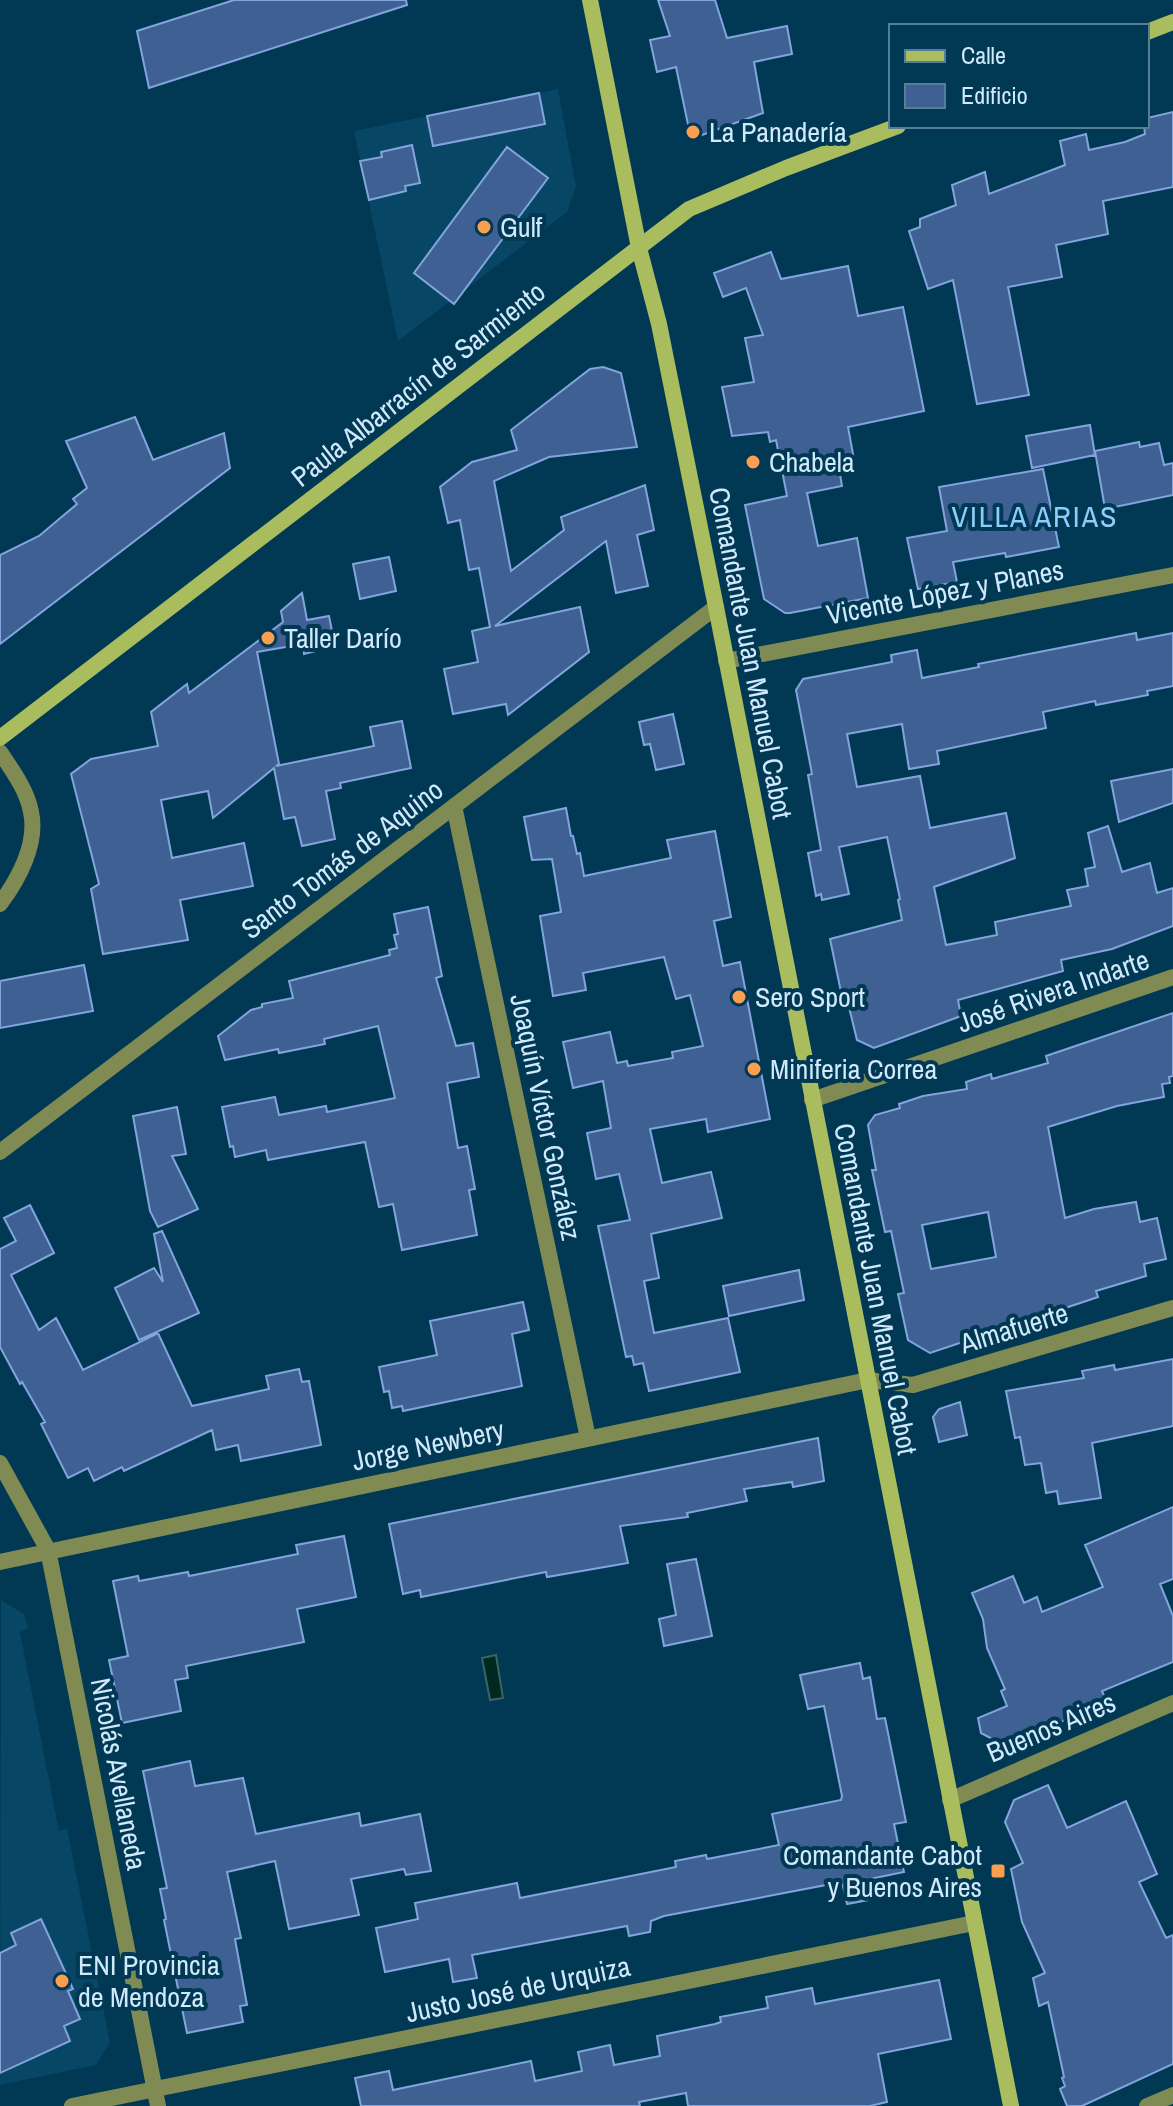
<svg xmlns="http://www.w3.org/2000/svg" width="1173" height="2106" viewBox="0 0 1173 2106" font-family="'Archivo Narrow',sans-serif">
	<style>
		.built { fill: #084665 }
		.water { fill: #002922; stroke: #3e6363; stroke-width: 2 }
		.building { fill: #3f6092; stroke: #81a5dc; stroke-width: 2; fill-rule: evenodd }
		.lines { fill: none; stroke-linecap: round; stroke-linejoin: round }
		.minor { stroke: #7f8b53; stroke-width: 16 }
		.tertiary { stroke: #7f8b53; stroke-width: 16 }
		.secondary { stroke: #a9bd5f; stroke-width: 16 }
		.poi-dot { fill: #fa9f4f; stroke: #013854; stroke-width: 3 }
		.labels { text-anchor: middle; stroke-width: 8; stroke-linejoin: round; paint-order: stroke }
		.poi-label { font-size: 28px; fill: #d0e9fb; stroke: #013854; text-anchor: start }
		.street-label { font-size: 28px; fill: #d0e9fb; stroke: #013854 }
		.neighbourhood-label { font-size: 30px; letter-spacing: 2px; fill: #8dcdf9; stroke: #013854 }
	</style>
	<rect width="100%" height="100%" fill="#013854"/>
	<path class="built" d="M558,89l18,98 -9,25 -169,129 -44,-210z
		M1,1600l23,14 4,14 -8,4 39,199 8,-3 43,214 -14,23 -96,20z"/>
	<path class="water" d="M496,1655l7,43 -13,2 -8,-42z"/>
	<path class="building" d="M234,0h172l1,5 -258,83 -12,-57z
		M658,0h57l12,38 60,-12 5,28 -38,8 9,51 -72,26 -15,-72 -19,5 -7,-32 20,-4z
		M539,93l6,31 -112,22 -6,-30z
		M1173,112v75l-70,14 5,33 -52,11 6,32 -54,10 21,108 -52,9 -24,-124 -25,9 -19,-58 11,-4v-8l36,-14 -4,-20 33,-13 4,22 76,-29 -5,-24 26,-7 3,16 36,-8 20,-8 -1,-8h3v-8z
		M412,145l8,38 -15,3 1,5 -37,9 -9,-39 22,-4 -1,-5z
		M507,147l41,31 -94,126 -40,-31z
		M771,252l10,27 67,-13 10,50 45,-9 21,104 -76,16 7,38 -16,3 3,18 -35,7 11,53 39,-8 11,60 -78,15h-5l-21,-14 -19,-94 42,-9 -11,-56 -6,2 -2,-10 -36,4 -10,-49 32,-5 -9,-44 18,-3 -17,-47 -23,9 -9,-24z
		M603,367l18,6 16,74 -88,10 -55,24 17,90 53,-41 -3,-13 84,-32 9,45 -17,5 11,51 -32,7 -10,-52 -111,85 85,-19 9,45 -81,63 -2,-11 -53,10 -9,-45 34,-7 -6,-31 18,-4 -11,-59 -10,2 -9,-50 -12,3 -8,-36 32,-25 45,-12 -6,-20 79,-61z
		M135,417l18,43 71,-27 6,35 -230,176v-89l39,-19 38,-32 -4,-5 14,-11 -21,-47z
		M1090,425l5,30 -63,13 -6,-32z
		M1139,442l1,5 19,-4 5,22 9,-2v32l-68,14 -10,-58z
		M1043,469l16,78 -53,10 -1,-4 -52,9 4,20 -39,7 -11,-51 40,-7 -8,-44z
		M389,557l7,34 -36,8 -7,-35z
		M302,593l5,27 22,-4 6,30 -31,8 -1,-10 -46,8 22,112 -3,2 98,-20 -4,-19 32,-6 9,47 -71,15 1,5 -15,3 9,48 -33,7 -7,-29 -11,2 -10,-51 -61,50 -5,-27 -47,9 11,58 72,-15 9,43 -73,14 8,40 -85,14 -12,-65 8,-5 -28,-110 20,-15 67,-13 -7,-34 36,-28 2,9 94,-71 -2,-11z
		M1136,633l1,7 36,-7v53l-26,5 1,4 -52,10 -1,-4 -52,11 3,16 -109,23 2,13 -30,5 -7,-45 -55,10 10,53 63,-11 10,52 76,-15 9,45 -81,29 12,58 51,-10 -2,-13 76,-16 -4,-16 21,-4 -3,-17 10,-2 -7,-34 20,-7 14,46 28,-9 7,30 16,-5v38l-61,23 -51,11 2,11 -105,29 3,16 -87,32 -17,-8 -12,-49 -4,1 -11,-53 72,-19 -4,-20 2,-1 -13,-62 -48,10 10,47 -27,6 -1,-6 -5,2 -8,-43 13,-3 -13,-75 4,-1 -16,-84 7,-11 89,-17 -1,-7 26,-5 5,28 57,-11 -1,-3z
		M673,714l11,50 -28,6 -6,-26 -6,1 -5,-23z
		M1173,769v34l-54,19 -8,-41z
		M566,808l5,28h2l4,18 3,-1 4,23 87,-18 -4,-18 48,-9 16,86 -17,4 9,45 17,-4 30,157 -62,13 -2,-13 -56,10 12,54 49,-11 11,46 -71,16 8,44 -15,3 10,52 74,-15 12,54 -91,19 -6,-28 -9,2 -2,-9 -6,1 -28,-131 32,-6 -11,-46 -23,5 -9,-46 24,-5 -8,-47 -30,7 -10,-46 47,-10 7,31 10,-2 1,5 45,-8 -1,-6 31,-6 -13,-51 -14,4 -12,-42 -81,16 3,17 -33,6 -13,-80 21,-4 -9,-53 -20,1 -8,-43z
		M428,907l14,69 -6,2 20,68 17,-3 6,34 -32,6 11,65 9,-2 8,43 -6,1 8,45 -75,15 -9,-46 -14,3 -14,-65 -97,18 -2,-10 -31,7 -2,-11 -3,1 -8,-40 53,-10 4,18 47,-9 1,6 68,-14 -17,-72 -54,13 1,5 -46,9 -1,-4 -53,11 -7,-24 33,-26 11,-3v-3l31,-6 -4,-17 101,-26 -1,-5 8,-2 -3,-13 4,-1 -4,-20z
		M84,965l9,46 -93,17v-47z
		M1173,1013v63l-4,1 1,6 -8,1 2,13 -47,9 -69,21 17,91 29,-9 42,-7 4,20 17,-4 9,41 -22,5 2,12 -50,15 2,6 -168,56 -22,-13 -10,-46 6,-1 -13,-62 -6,1 -13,-62h4l-8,-45 7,-10 25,-7 -1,-4 24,-8 44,-7 -1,-7 25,-8 1,5 56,-16 -2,-7zM988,1212l8,45 -65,12 -9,-44z
		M177,1107l9,47 -14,2 26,53 -40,18 -8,-16 -17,-95z
		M30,1205l24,48 -43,22 28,55 17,-12 27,52 75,-37 34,73 77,-17 -3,-13 33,-7 3,13 7,-1 12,64 -80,16 -3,-16 -22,5 -4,-20 -88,41 -2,-4 -28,14 -6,-13 -20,10 -27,-54 4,-2 -23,-40 -2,2 -20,-37v-98l16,-8 -12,-23z
		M162,1231l37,82 -60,27 -24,-52 39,-20 9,14 -9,-48z
		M799,1270l5,30 -75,16 -6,-30z
		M523,1302l6,28 -17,4 10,52 -119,25 -1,-5 -10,2 -3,-17 -5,1 -5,-25 58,-12 -7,-34z
		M1173,1359v67l-81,17 9,55 -42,6 -2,-13 -11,2 -5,-30 -16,2 -5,-28 -5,1 -9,-47 78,-13 -2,-7 32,-6 1,5z
		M960,1402l7,33 -28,7 -6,-25 6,-8z
		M818,1438l6,43 -31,6 -1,-5 -48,7 3,12 -60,12 1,4 -68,9 8,37 -81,14 -1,-5 -125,25 -1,-7 -17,4 -14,-70z
		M1173,1507v72l-13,5 13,32v46l-71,29 5,11 -102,44 -24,-13 -3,-15 29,-12 -6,-15 4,-2 -18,-41 -4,-29 -11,-26 41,-17 11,27 13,-6 5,15 61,-25 -18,-42z
		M344,1536l12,61 -59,12 7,33 -118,24 2,12 -13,2 6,31 -59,12 -13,-63 19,-4 -15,-75 25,-5 1,5 49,-9 1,4 109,-22 -2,-9z
		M696,1559l16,77 -48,10 -5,-27 17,-4 -9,-51z
		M860,1663l3,16 7,-2 7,42 8,-1 21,104 -12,2 10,48 -39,8 4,20 -22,4 -5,-22 -178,34 -13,5 -1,11 -21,4 -2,-10 -155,29 5,23 -24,4 -4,-23 -64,13 -9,-44 42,-9 -3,-16 102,-20 3,15 156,-31 -1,-6 31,-6 1,4 72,-14 -7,-31 69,-14 1,-4 -18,-90 -16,3 -8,-34z
		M190,1761l5,25 48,-8 13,56 103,-21 2,13 59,-12 11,57 -25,4 -2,-6 -53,10 8,36 -70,14 -14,-68 -48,11 14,66 -6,1 12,66 -7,1 3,16 -56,11 -23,-113 2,-1 -6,-30 7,-1 -24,-117z
		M1048,1785l19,43 59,-27 31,73 -18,8 27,56 7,-3v129l-91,42h-15l-7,-17 5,-3 -3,-8 2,-1 -16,-75 -9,4 -6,-28 12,-5 -23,-51 -11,-53 12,-6 -18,-41 9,-22z
		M41,1919l32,70 -5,2 12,28 -16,7 6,15 -70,32v-120l16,-8 -5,-12z
		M939,1980l12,59 -73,15 9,48 -17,4h-182l-2,-13 -47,9 1,4h-279l-6,-28 34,-7 4,19 138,-29 4,20 47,-10 -4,-19 32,-7 4,20 46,-9 -3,-20 58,-12 6,-2 -1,-5 48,-9 -2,-11 46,-9 3,16z"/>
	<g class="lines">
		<path class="minor" d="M726,661l447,-86
			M454,806l134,632
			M812,1100l361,-123
			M0,1152l716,-545
			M0,1463l48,87 110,556
			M0,1562l868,-182 45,5 260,-77
			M950,1800l223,-97
			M72,2106l902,-183
			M1147,2106l26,-11"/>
		<path class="tertiary" d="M0,752c12,18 27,38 31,60 7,32 -13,68 -31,92"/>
		<path class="secondary" d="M590,0l49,248 20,76 57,283 295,1499
			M1147,32l26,-10
			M0,738l689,-529 97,-41 112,-42"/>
	</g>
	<g class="poi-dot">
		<circle cx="693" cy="132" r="8"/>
		<circle cx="484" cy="227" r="8"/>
		<circle cx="753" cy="462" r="8"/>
		<circle cx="268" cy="638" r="8"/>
		<circle cx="739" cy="997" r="8"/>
		<circle cx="754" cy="1069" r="8"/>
		<rect x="990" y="1863" width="16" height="16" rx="4"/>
		<circle cx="62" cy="1981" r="8"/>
	</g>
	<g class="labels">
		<g class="poi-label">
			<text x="709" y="142">La Panadería</text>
			<text x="500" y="237">Gulf</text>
			<text x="769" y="472">Chabela</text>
			<text x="284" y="648">Taller Darío</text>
			<text x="755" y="1007">Sero Sport</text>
			<text x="770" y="1079">Miniferia Correa</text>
			<text x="982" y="1865" text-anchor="end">Comandante Cabot<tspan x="982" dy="32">y Buenos Aires</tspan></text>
			<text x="78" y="1975">ENI Provincia<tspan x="78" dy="32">de Mendoza</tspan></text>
		</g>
		<g class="street-label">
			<text transform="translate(418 384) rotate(-38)" y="10">Paula Albarracín de Sarmiento</text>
			<text transform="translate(945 592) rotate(-11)" y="10">Vicente López y Planes</text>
			<text transform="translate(751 653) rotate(79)" y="10">Comandante Juan Manuel Cabot</text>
			<text transform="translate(342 859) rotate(-37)" y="10">Santo Tomás de Aquino</text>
			<text transform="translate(1053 991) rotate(-19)" y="10">José Rivera Indarte</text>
			<text transform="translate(546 1117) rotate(78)" y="10">Joaquín Víctor González</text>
			<text transform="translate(876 1289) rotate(79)" y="10">Comandante Juan Manuel Cabot</text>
			<text transform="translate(1014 1328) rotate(-17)" y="10">Almafuerte</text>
			<text transform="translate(428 1445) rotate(-12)" y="10">Jorge Newbery</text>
			<text transform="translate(1051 1727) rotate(-23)" y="10">Buenos Aires</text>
			<text transform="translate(119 1774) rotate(79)" y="10">Nicolás Avellaneda</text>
			<text transform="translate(518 1989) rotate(-12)" y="10">Justo José de Urquiza</text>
		</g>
		<g class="neighbourhood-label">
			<text x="1035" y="527">VILLA ARIAS</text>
		</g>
	</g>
	<rect x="889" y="24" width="260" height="104" fill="#013854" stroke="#547f97" stroke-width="2"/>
	<rect x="905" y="50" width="40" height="12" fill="#a9bd5f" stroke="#547f97" stroke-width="2"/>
	<text x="961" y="64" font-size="24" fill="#d0e9fb">Calle</text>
	<rect x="905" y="84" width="40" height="24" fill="#3f6092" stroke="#547f97" stroke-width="2"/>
	<text x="961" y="104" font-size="24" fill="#d0e9fb">Edificio</text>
</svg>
